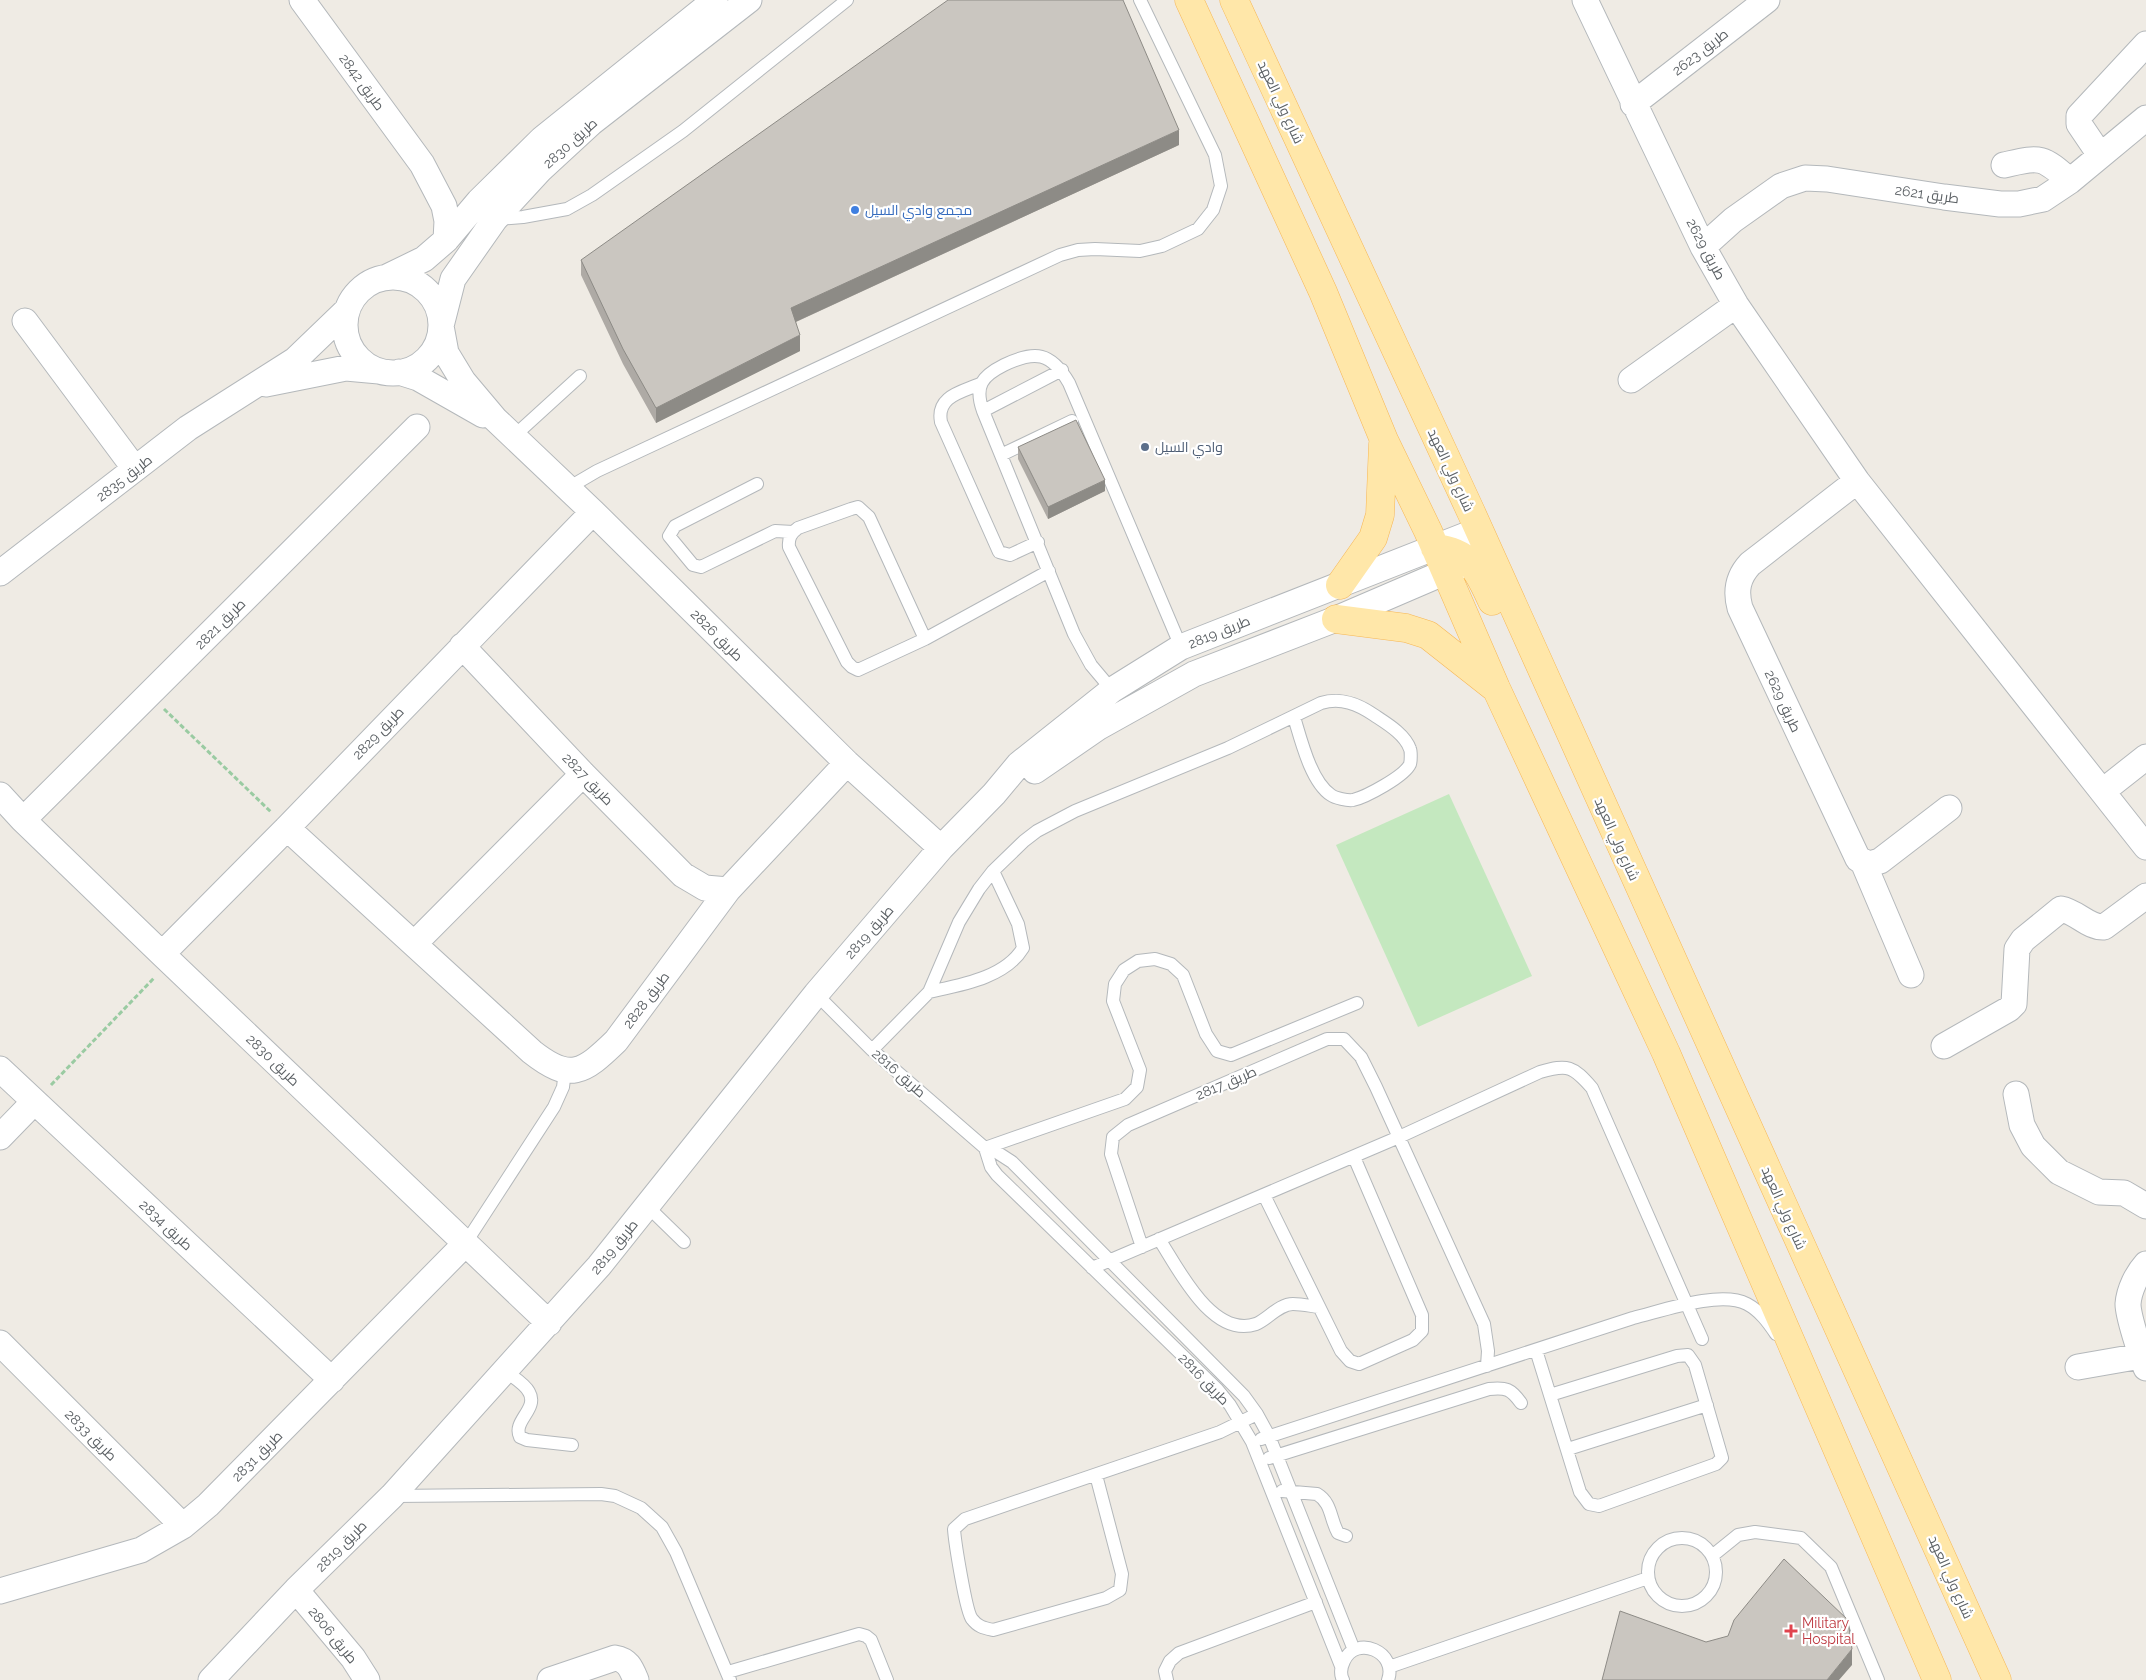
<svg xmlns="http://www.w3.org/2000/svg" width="2146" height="1680" viewBox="0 0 2146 1680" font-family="Raleway,Cairo,sans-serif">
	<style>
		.green { fill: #c4e8bf }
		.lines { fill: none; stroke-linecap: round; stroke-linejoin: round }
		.service-casing { stroke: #b4b8bb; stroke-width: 14 }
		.minor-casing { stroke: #b4b8bb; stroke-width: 27 }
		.primary-casing { stroke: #f7b755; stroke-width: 29 }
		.path { stroke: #9acba2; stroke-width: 3; stroke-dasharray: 5 2.5; stroke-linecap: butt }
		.service { stroke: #fff; stroke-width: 12 }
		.minor { stroke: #fff; stroke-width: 25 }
		.primary { stroke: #ffe7a9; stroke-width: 28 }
		.wall { fill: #aeaaa5 }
		.shaded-wall { fill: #8d8b86 }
		.building { fill: #cac6c0; stroke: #8d8b86 }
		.shop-dot { fill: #3f7fe0; stroke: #fff; stroke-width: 2 }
		.service-dot { fill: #5c6f8a; stroke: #fff; stroke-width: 2 }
		.health-dot { fill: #e0444e; stroke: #fff; stroke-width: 2 }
		.labels { text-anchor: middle; stroke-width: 4.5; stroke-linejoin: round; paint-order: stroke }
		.street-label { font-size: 14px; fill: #5c6165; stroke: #fff }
		.shop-label { font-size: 14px; fill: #366cbe; stroke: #fff; text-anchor: start }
		.service-label { font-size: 14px; fill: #4e5e75; stroke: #fff; text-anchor: start }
		.health-label { font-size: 14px; fill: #be3a42; stroke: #fff; text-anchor: start }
	</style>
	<rect width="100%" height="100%" fill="#efebe4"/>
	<path class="green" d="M1449,794l83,182 -114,51 -82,-182z"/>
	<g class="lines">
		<defs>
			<path id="service" d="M498,219l25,-2 44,-8 25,-14 91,-64 164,-131
				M980,384c-18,8 -44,12 -39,38l58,130 11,3 28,-13
				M983,411l79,-41
				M513,437l67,-61
				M1001,455l71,-34
				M757,484l-82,42 -6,10 24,29 8,2 74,-36 18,1
				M568,488l29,-17 463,-216 18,-5 17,-1 45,2 22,-5 36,-17 15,-19 8,-24 -6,-31 -75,-155
				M925,639l-56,-122 -11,-10 -7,2 -53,19c-7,5 -10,10 -9,19l58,115 5,5 6,3 67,-31 124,-68
				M1112,690l-21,-25 -17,-31 -91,-223c-9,-25 -1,-35 21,-46 31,-15 47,-13 65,18l112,264
				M929,992c31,-7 76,-14 94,-44l-5,-24 -25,-53
				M816,994l56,56 113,98 10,3 17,11 232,234 13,18 12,22 85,214
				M872,1050l57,-58 30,-70 20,-33 14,-18 31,-30 13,-10 38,-20 153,-63 93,-45c20,-6 37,1 53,12 12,8 31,19 36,34 1,2 1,12 0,15 -5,12 -44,33 -57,36 -5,1 -18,-2 -22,-5 -20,-13 -30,-55 -37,-78
				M985,1148l6,19 6,8 220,214 13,16 22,37 89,224
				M985,1148l140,-49 12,-12 3,-17 -27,-69 2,-17 9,-14 14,-9 17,-2 16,5 12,11 23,59 11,17 14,4 126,-52
				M1264,1195l77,156 9,10 9,3 54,-24 9,-9v-16l-68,-158
				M647,1206l37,36
				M1159,1239c19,29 53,100 97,85 12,-5 23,-20 37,-20 8,0 18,2 26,3
				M465,1244l89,-137 9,-20 2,-16
				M1142,1247l-31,-93 2,-17 15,-12 199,-86h17l17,18 15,30 108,237 4,27 -1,15
				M1092,1268l307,-131 141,-65c28,-8 33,-6 52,16l110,251
				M1536,1350l44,142 9,12 10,2 117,-42 6,-6 -27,-93 -7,-10 -11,1 -127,39
				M505,1371c8,6 20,13 24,21 10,17 -17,29 -9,45l7,3 45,5
				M1261,1439l372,-121c29,-7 87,-28 114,-14 13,7 21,18 29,30
				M1568,1449l139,-44
				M1269,1458l220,-69c17,-2 22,0 32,14
				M1096,1475l26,99 -2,16 -14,8 -113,32c-9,-2 -15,-3 -21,-11 -6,-7 -17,-76 -18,-90l11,-10 255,-87 37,-18
				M1282,1491l35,3c15,9 13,25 21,39l8,3
				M393,1496l208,-2 14,2 26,12 21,19 14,25 54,128
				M1648 1572a34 34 0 1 1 68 0a34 34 0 1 1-68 0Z
				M1712,1556l26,-21 17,-3 46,6 30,29 47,113
				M1389,1667l259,-89
				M728,1672l131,-38 7,2 5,4 16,40
				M1167,1680l-2,-9 5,-10 9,-8 137,-51
				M1343,1680c-3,-6 -2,-13 1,-19 12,-27 54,-9 44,19"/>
			<path id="minor" d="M302,0l120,164 22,42 3,15 -1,19
				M749,0l-158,123 -51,47 -45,49 -42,60 -12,47 5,27 17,28 32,38 98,93 254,251 94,85
				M1585,0l118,247 33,58 121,176 289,366
				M1633,104l134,-104
				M2100,155l-21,-31v-8l67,-72
				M2004,165c36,-8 37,-10 66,16
				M1703,247l30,-27 48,-34 24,-8 22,1 117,18 56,7h19l24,-5 27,-18 76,-63
				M387,277l37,-18 22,-19 33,-39 63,-62 173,-139
				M345 325a48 48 0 1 1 96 0a48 48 0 1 1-96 0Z
				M25,321l110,148
				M399,372l19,6 65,37
				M1631,380l105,-75
				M266,384l80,-16 33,3
				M1857,481l-107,83c-12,13 -15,26 -10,44l118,251 11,5 11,-3 69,-53
				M0,573l188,-145 107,-68 52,-50
				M462,646l121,128 100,101 22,13 23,2
				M1035,771l64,-44 95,-53 142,-55 128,-55
				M2103,791l43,-34
				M0,795l23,25 139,134 387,369
				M23,820l394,-393
				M287,828l245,224c38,30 51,21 84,-11l112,-151 119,-127
				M1863,862l48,113
				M414,944l169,-170
				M162,954l125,-126 306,-316
				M1944,1046l65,-37 5,-5 3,-55 6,-9 38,-31c16,3 28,19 43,18l42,-31
				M0,1069l332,311
				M2016,1094l6,31 11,21 26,26 40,20 25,1 22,13
				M0,1137l34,-35
				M2146,1264c-9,10 -17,26 -18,40 0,12 13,52 18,64
				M0,1343l183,183
				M2078,1367l63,-11
				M296,1590l57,68 14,22
				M0,1591l141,-41 42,-24 25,-21 257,-261
				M211,1680l85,-90 96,-94 207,-230 217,-272 125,-146 53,-54 25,-30 93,-74 69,-43 298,-117
				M550,1680l65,-22c13,2 16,10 21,22"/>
			<path id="primary" d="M1189,0l134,292 61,148 44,91 68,157 170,365 271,627
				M1234,0l237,512 526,1168
				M1435,548c36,4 43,23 57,53
				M1340,585l33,-47 7,-23 3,-71
				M1336,619l70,9 22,7 66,52"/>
		</defs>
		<use href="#service" class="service-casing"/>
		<use href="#minor" class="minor-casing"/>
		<use href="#primary" class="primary-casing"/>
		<path class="path" d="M164,709l107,103
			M51,1085l103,-107"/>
		<use href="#service" class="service"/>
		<use href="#minor" class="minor"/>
		<use href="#primary" class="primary"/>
	</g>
	<path class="wall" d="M1179,145l-383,177 4,29 -144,72 -33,-59 -42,-89v-15z
		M1018,447l87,44 -57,28 -30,-60z"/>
	<path class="shaded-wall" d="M1179,130v15l-388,179v-16z
		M800,335v16l-144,72v-15z
		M1105,480v11l-57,28v-12z
		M1852,1649v16l-13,15h-12z"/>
	<path class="building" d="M948,0h175l56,130 -388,178 9,27 -144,73 -33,-59 -42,-89z
		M1076,420l29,60 -57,27 -30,-60z
		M1784,1559l64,61 4,29 -25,31h-225l18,-69 86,31 22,-6 6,-16z"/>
	<circle class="shop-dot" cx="855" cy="210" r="5"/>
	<circle class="service-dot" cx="1145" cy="447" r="5"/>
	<path class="health-dot" d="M1788.5 1623.5h5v5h5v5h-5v5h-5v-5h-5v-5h5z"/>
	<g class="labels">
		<g class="street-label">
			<text transform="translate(1700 52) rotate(-38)" y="5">طريق 2623</text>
			<text transform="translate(362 82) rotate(54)" y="5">طريق 2842</text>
			<text transform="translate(1281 102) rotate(65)" y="5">شارع ولي العهد</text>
			<text transform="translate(570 143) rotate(-42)" y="5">طريق 2830</text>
			<text transform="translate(1927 194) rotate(8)" y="5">طريق 2621</text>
			<text transform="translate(1706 249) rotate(62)" y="5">طريق 2629</text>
			<text transform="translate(1451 470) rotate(65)" y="5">شارع ولي العهد</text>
			<text transform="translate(124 478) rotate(-38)" y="5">طريق 2835</text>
			<text transform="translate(220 624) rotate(-45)" y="5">طريق 2821</text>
			<text transform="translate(1219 632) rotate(-22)" y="5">طريق 2819</text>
			<text transform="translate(717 635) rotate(45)" y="5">طريق 2826</text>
			<text transform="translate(1783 701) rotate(65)" y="5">طريق 2629</text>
			<text transform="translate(378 733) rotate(-46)" y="5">طريق 2829</text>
			<text transform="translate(588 779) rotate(46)" y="5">طريق 2827</text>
			<text transform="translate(1617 839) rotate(66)" y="5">شارع ولي العهد</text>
			<text transform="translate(869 932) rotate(-49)" y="5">طريق 2819</text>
			<text transform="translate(646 1000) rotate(-53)" y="5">طريق 2828</text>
			<text transform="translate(273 1060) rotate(44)" y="5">طريق 2830</text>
			<text transform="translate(899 1073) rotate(41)" y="5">طريق 2816</text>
			<text transform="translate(1226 1083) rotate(-23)" y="5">طريق 2817</text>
			<text transform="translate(1784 1208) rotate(66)" y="5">شارع ولي العهد</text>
			<text transform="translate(166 1225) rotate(43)" y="5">طريق 2834</text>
			<text transform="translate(614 1247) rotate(-51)" y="5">طريق 2819</text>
			<text transform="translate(1204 1379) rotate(46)" y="5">طريق 2816</text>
			<text transform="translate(91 1435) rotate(45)" y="5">طريق 2833</text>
			<text transform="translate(257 1456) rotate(-45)" y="5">طريق 2831</text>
			<text transform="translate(341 1546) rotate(-45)" y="5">طريق 2819</text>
			<text transform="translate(1951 1577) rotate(66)" y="5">شارع ولي العهد</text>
			<text transform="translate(333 1635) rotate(51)" y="5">طريق 2806</text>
		</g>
		<g class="shop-label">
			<text x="865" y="215">مجمع وادي السيل</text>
		</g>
		<g class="service-label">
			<text x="1155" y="452">وادي السيل</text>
		</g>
		<g class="health-label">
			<text x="1802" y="1628">Military<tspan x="1802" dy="16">Hospital</tspan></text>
		</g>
	</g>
</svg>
